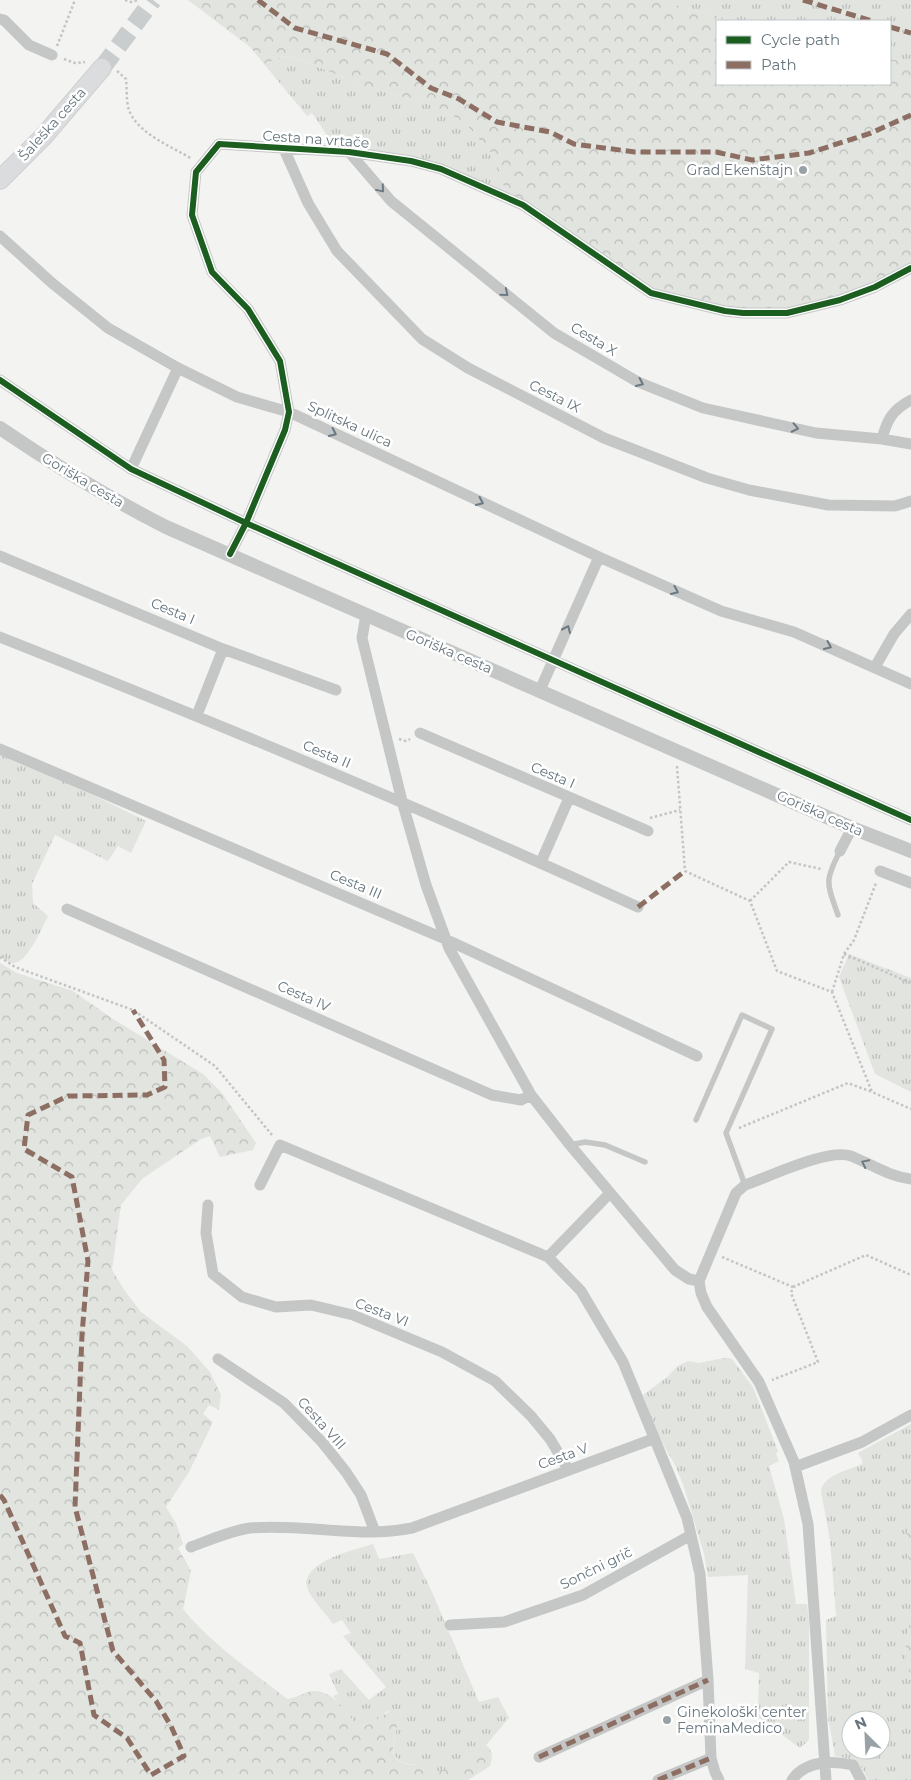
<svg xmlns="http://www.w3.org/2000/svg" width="911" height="1780" viewBox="0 0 911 1780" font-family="Montserrat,sans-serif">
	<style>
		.grass { fill: url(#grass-tufts); fill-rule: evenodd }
		.forest { fill: url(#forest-crowns) }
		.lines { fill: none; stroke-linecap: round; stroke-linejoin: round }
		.primary-tunnel { stroke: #c9cdce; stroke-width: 18; stroke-dasharray: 18 9; stroke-linecap: butt }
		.primary-casing { stroke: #cfd0cf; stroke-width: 20 }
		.path { stroke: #c3c4c5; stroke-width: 2.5; stroke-dasharray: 2.5 2.5; stroke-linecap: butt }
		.service { stroke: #c5c7c7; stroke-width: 5.5 }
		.minor { stroke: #c5c7c7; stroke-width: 11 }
		.tertiary { stroke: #c5c7c7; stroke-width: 14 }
		.primary { stroke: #dbdcdd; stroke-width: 18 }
		.quiet { stroke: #8d6e63; stroke-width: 5; stroke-dasharray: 10 5; stroke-linecap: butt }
		.cycleway-casing { stroke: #fff; stroke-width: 9 }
		.cycleway { stroke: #1b5e20; stroke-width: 6 }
		.oneway { stroke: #6b7982 }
		.poi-dot { fill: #97a1a6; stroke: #fff; stroke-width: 2 }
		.labels { text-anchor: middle; stroke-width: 5; stroke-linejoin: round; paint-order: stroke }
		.street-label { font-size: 14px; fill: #66757e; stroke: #fff }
		.poi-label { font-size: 14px; fill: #66757e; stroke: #fff; text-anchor: end }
	</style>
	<defs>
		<pattern id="grass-tufts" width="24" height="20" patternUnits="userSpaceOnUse" patternTransform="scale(1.25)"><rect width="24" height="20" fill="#e2e4df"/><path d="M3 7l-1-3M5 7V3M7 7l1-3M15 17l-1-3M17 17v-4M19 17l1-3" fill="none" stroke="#bbbdba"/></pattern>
		<pattern id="forest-crowns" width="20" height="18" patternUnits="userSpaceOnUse" patternTransform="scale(1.25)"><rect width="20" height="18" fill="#e2e4df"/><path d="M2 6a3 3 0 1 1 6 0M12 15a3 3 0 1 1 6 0" fill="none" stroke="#bbbdba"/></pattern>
	</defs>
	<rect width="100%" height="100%" fill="#f3f3f1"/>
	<path class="grass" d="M657,0h254v63l-21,-4v-38h-154z
		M284,56l30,9 52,22 67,18 32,18 29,33 8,22 3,15 -32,-14 -138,-32 -23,-34 -5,3 -43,-52z
		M0,753l75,33 71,35 -15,32 -13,-7 -10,15 -53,-26 -23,49 1,19 15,13c-5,10 -21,47 -34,47 -5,0 -10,-4 -14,-7z
		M849,954l62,24v114l-36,-18 -36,-97z
		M724,1358l8,1 21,28 25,64 -2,3 3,7 -10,5 15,53 12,85h11l2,17v119l-9,8 -42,-31 1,-44 -14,-4 3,-94 -40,2 -4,-23 -20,-67 -9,-22 -18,-31 -14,-39 24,-18 11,-11 10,-5 11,2z
		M911,1424v89l-5,28 5,39v34l-6,38 6,28v100h-43c-8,-19 -13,-21 -33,-24l-7,-38 -2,-98 10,-4 -6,-76 -9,-49c2,-16 28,-21 41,-27v-4l-4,-7zM851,1720h30v30h-30z
		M373,1544l6,15 34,-6 19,39 47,110 19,-5 11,21 -23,27 -27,19 -32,13 -8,-12c-36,-1 -26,-22 -19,-48l-13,-6c-9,9 -16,15 -30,15l-24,-30 5,-2 -9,-20 12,-5 28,31 17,-13 -43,-51 8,-3 -9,-13 -9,4c-7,-10 -18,-21 -24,-32 -15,-29 45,-42 64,-48z"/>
	<path class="forest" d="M188,0h469l79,21h-19v63h173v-25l21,4v200l-45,25 -84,23 -48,-1 -82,-21 -147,-96 -3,-15 -8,-22 -29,-33 -32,-18 -67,-18 -52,-22 -29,-9 -21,8 -14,-17z
		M0,963l17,10 56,18 40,28 90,55 19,19 34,50 -3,7 -33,7 -10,-21 -9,3 -59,40 -21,26 -9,65 13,21 16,21 46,34 23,26 11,23 -2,15 -10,-5 -6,9 10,8 -24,50 -23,35 10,16 7,21 -5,4 13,23 -8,38c28,35 69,62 104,90 10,-1 17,-7 26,-8 21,-1 33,22 45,35 20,0 21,-13 37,-16l5,7c-7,25 -18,48 19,48l8,11 32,-12 27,-19c7,6 7,12 4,21l-22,14h-468z
		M911,1513v67l-5,-39z
		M911,1614v66l-6,-28z"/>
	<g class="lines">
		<path class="primary-tunnel" d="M102,68l51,-68"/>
		<defs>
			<path id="primary" d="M0,180l43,-43 59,-69"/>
		</defs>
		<use href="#primary" class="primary-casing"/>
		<path class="path" d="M125,0l6,2 7,-2
			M57,46l18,-46
			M64,59l11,4 10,-1
			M117,71l9,8c1,9 0,22 3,31 9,24 42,36 63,49
			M399,739l7,2 4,-2
			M677,766l8,105 65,30 27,70 55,21 40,100 39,17
			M650,818l30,-8
			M750,901l39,-39 32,7
			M844,954l67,29
			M0,957l15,10 118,43 82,56 57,69
			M832,992l12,-38 10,-14 22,-57
			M739,1128l109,-45 24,9
			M722,1257l71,30 -2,6 27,69 -46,18
			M793,1287l73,-32 45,20"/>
		<path class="service" d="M838,915c-11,-32 -14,-33 2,-64
			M696,1120l46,-105 30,14 -46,104 19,52
			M570,1145l15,-3 20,3 40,17"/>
		<path class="minor" d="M0,19l4,1 25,25 23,10
			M284,149l24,54 29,48 85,88 46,29 136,70 103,40 42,12 79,15 67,1 16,-5
			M349,152l42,49 163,132 84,49 65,26 113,25 66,6 29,5
			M0,236l52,47 56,45 70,40 59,29 52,15 310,145
			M0,380l131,89 115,54 665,297
			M882,439c5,-19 10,-29 29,-39
			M131,469l47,-101
			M230,554l16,-31 39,-93 4,-18 -9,-51 -32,-52 -36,-37 -20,-57 4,-43 23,-28 130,8 62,9 30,8 82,36 128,88 74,18 18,2h44l53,-13 35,-13 36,-19
			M0,556l223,93 113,41
			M366,615l-4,23 40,163 24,84 23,63 82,147 39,50 105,125 14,9 10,2
			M0,637c215,85 428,174 638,270
			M875,667l19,-33 17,-20
			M540,690l59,-133 122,54 73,21 117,52
			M197,715l26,-66
			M420,733l228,98
			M0,749l445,190 252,117
			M840,851l12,-23
			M541,862l28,-64
			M880,871l31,12
			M67,909l425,186 29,5 10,-5
			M260,1185l20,-40 268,112
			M610,1193l-62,64 33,34 42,71 64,156 13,56 8,106 3,78 4,14 4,8
			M208,1205l-2,28 7,41 29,23 34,10 35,-2 42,10 89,37 53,29 36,35 19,23 18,30
			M699,1281l2,12 6,14 52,75 35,80 14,62 18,256
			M699,1281l37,-88 9,-8c24,-8 83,-37 106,-29 20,8 37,20 60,23
			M218,1359l66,44 38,39 24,30 15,23 14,37
			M795,1467l67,-25 49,-27
			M191,1547c19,-7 38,-16 59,-19 54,-5 108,11 162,0l241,-89
			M450,1625l54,-3 79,-27 108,-60
			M539,1757l169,-77
			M658,1780l53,-22
			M792,1780c13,-19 39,-20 61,-15l8,15"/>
		<path class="tertiary" d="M0,428c54,37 107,69 166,99l686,301 59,23"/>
		<use href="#primary" class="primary"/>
		<path class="quiet" d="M258,0l37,28 92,26 44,34 28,11 38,23 53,10 24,12 61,8h81l36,8 57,-7 62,-20 40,-18
			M803,0l69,21
			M890,27l21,6
			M638,907l47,-36
			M0,1495l4,5 61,136 15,7 14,72 33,23 24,37 33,-19 -13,-30 -15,-25 -43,-50 -38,-144 7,-172 6,-74 -16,-84 -48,-28 4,-34 40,-19 79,-1 18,-8 -1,-27 -31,-50
			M539,1757l169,-77
			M658,1780l53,-22"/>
		<defs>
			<path id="cycleway" d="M0,380l131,89 115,54 665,297
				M230,554l16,-31 39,-93 4,-18 -9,-51 -32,-52 -36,-37 -20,-57 4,-43 23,-28 130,8 62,9 30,8 82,36 128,88 74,18 18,2h44l53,-13 35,-13 36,-19"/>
		</defs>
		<use href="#cycleway" class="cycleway-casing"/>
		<use href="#cycleway" class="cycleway"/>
	</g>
	<defs><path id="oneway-chevron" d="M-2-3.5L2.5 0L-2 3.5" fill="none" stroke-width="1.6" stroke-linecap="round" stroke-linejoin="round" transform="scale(1.25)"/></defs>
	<g class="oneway">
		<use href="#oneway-chevron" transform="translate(381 189) rotate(50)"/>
		<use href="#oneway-chevron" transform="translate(505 293) rotate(39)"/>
		<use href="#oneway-chevron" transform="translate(640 383) rotate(25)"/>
		<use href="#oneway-chevron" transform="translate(795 428) rotate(12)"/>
		<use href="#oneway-chevron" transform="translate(333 433) rotate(25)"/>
		<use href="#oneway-chevron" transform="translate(480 502) rotate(25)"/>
		<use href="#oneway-chevron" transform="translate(675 591) rotate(24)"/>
		<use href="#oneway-chevron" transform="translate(567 629) rotate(-66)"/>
		<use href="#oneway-chevron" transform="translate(828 646) rotate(24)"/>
		<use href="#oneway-chevron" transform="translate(865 1163) rotate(-154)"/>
	</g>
	<g class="poi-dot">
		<circle cx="803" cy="170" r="5"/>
		<circle cx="667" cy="1720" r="5"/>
	</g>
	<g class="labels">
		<g class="street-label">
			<text transform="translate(52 124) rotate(-48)" y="5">Šaleška cesta</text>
			<text transform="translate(316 139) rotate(4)" y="5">Cesta na vrtače</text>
			<text transform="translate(594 339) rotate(31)" y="5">Cesta X</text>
			<text transform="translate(555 396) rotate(27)" y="5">Cesta IX</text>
			<text transform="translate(350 424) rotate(25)" y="5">Splitska ulica</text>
			<text transform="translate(83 480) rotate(31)" y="5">Goriška cesta</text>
			<text transform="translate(173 611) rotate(23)" y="5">Cesta I</text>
			<text transform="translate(449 651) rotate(23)" y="5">Goriška cesta</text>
			<text transform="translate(327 754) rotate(23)" y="5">Cesta II</text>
			<text transform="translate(553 775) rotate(23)" y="5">Cesta I</text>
			<text transform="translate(820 813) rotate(24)" y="5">Goriška cesta</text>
			<text transform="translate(356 884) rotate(23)" y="5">Cesta III</text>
			<text transform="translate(304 996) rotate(24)" y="5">Cesta IV</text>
			<text transform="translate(382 1312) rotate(21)" y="5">Cesta VI</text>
			<text transform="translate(322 1423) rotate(48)" y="5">Cesta VIII</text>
			<text transform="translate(563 1456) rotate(-20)" y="5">Cesta V</text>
			<text transform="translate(596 1568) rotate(-26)" y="5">Sončni grič</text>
		</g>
		<g class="poi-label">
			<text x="793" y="175">Grad Ekenštajn</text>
			<text x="677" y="1717" text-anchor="start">Ginekološki center<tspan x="677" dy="16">FeminaMedico</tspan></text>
		</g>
	</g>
	<rect x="716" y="20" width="175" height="65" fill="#ffffff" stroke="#c2c8cb"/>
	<rect x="726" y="36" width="25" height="8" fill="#1b5e20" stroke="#c2c8cb"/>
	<text x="761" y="45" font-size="15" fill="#66757e">Cycle path</text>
	<rect x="726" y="61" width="25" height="8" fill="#8d6e63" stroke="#c2c8cb"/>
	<text x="761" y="70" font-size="15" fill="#66757e">Path</text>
	<g transform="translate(866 1735) rotate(336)"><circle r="24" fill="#ffffff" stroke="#c2c8cb"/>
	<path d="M0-4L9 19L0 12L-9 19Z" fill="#97a1a6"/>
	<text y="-8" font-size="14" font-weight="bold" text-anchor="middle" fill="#66757e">N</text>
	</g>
</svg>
